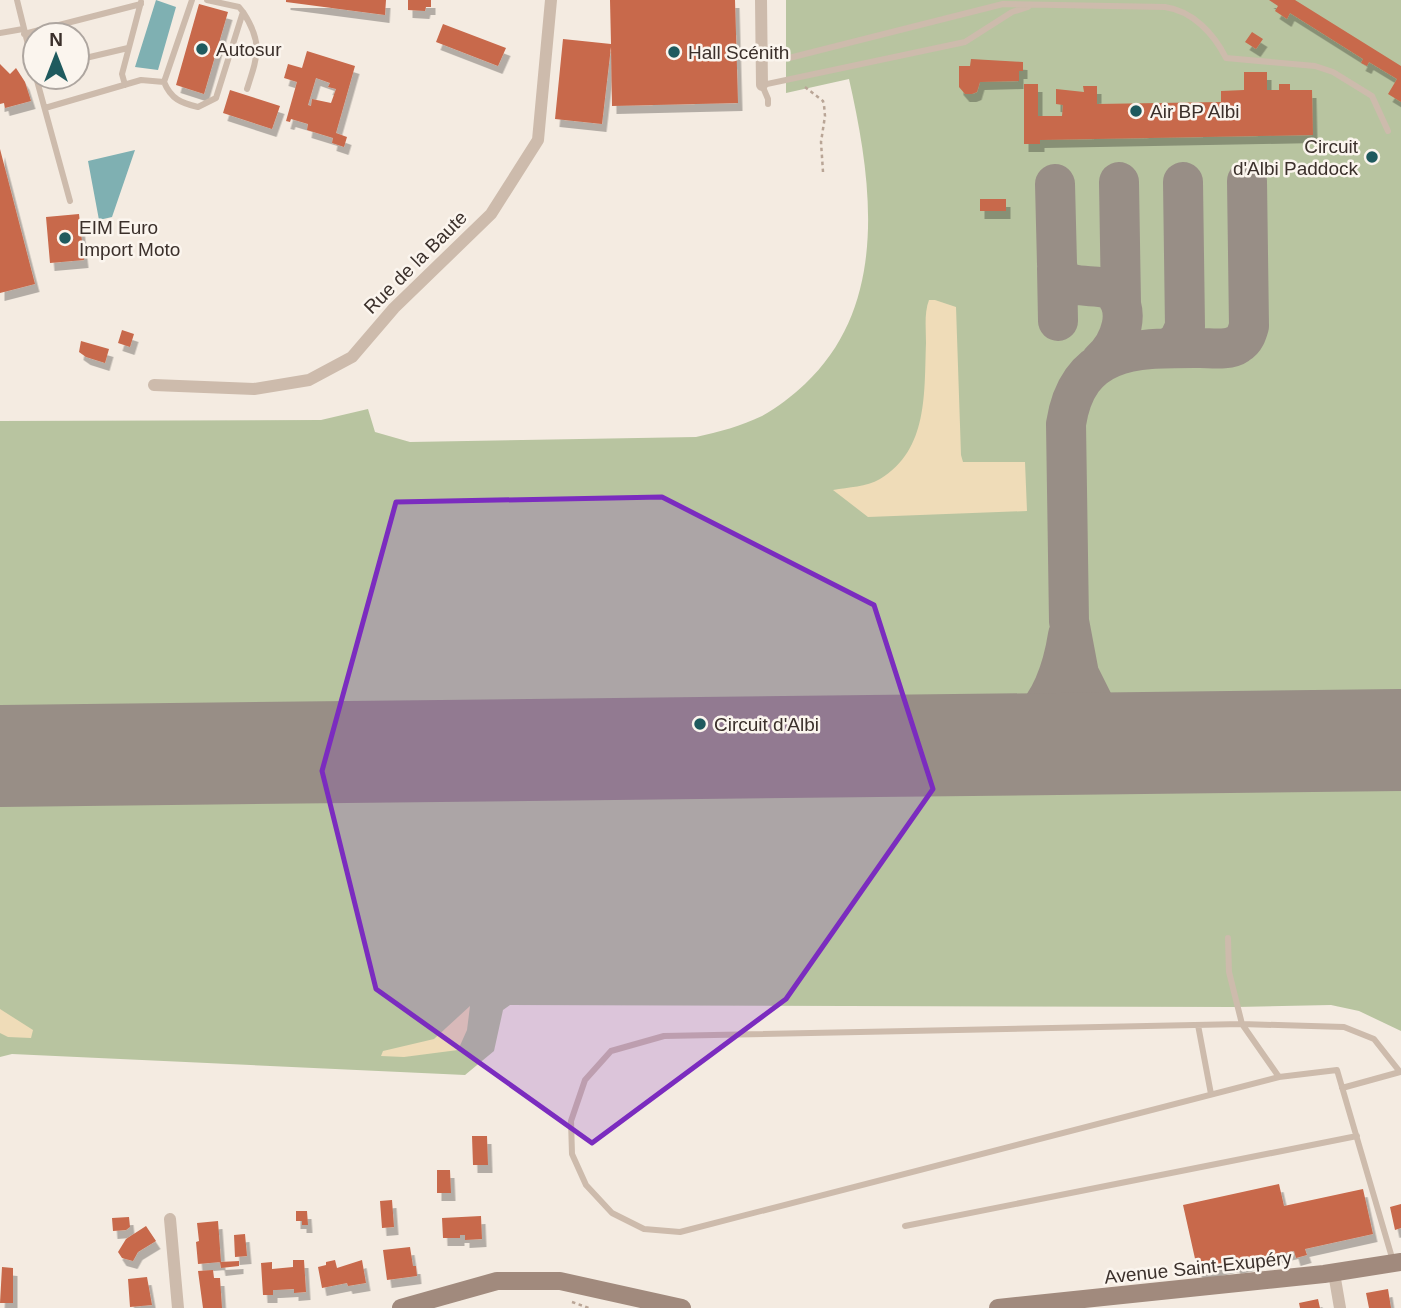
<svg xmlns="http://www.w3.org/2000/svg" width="1401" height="1308" viewBox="0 0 1401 1308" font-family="Arial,sans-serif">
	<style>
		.green { fill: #b8c4a0 }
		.sand { fill: #efdcb8 }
		.water { fill: #7fb0b2 }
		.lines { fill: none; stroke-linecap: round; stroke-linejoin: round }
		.taxiway { stroke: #988e86; stroke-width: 40 }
		.runway { stroke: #988e86; stroke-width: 102 }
		.building { fill: #c8694b; fill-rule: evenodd; filter: url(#shadow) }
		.path { stroke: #b9a596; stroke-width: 2.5; stroke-dasharray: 3.5 3.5; stroke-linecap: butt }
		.lane { stroke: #cdbbac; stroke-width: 6 }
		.street { stroke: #cdbbac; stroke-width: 12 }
		.secondary { stroke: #a18a7d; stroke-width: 18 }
		.marked { fill: #7b2cbf; fill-opacity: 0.2; stroke: #7b2cbf; stroke-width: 5; stroke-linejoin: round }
		.poi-dot { fill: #1f5a5e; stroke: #fbf5ee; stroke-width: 2.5 }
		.labels { text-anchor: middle; stroke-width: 5; stroke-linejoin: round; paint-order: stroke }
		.poi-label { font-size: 19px; fill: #3b302b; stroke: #fbf5ee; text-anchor: start }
		.street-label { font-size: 19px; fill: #3b302b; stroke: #fbf5ee }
	</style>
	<defs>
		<filter id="shadow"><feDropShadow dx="4.5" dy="8" stdDeviation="0" flood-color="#0004"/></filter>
	</defs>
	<rect width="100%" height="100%" fill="#f4ebe1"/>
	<path class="green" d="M786,0h615v1031l-42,-20 -28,-6 -94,2 -727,-2 -7,5 -9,41 -29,24 -453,-21 -12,3v-636l321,-1 47,-11 7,23 35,10 286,-5c23,-5 45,-11 66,-21 15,-8 30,-20 43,-32 85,-80 67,-203 44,-305l-63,14z"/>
	<path class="sand" d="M929,300h6l21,7 5,148 2,7h62l2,49 -159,6 -35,-27c16,-3 33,-3 47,-11 49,-29 44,-88 46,-136 0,-14 -2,-30 3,-43z
		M470,1006l-3,24 -9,20 -54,7 -23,-1 2,-5 51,-12z
		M0,1009l33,21 -2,8 -23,-1 -8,-4z"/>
	<path class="water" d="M156,0l20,7 -18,63 -23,-3z
		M135,150l-23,67 -13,3 -11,-59z"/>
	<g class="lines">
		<path class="taxiway" d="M1119,182l2,122
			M1055,184l2,80c3,30 33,18 53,25 24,19 10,55 -9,72
			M1057,268l1,53
			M1168,348l10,-6 7,-15 -2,-145
			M1181,743l-42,-6 -20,-7 -22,-20 -18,-36 -10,-53 -3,-197c12,-78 70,-76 134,-76 11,0 28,3 38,-4 7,-4 9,-11 11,-18l-2,-145
			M978,745c15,-6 31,-10 45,-19 28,-19 40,-59 45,-91"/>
		<path class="runway" d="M0,756l1401,-16"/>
	</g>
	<path class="building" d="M286,0h100l-1,15 -99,-13z
		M408,0h23v7h-5l-1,4 -17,-1z
		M610,0h125l3,103 -126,3 -1,-59 -9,77 -47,-5 8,-80 48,5z
		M1269,0h26l106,66v36l-13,-8 9,-15 -28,-17 -2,4 -6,-3 2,-4 -73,-46 -3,6 -12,-8 3,-5z
		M199,4l29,8 -24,82 -28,-9z
		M443,24l63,24 -8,18 -62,-24z
		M1252,32l11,7 -7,10 -11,-7z
		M307,51l48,15 -19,67 11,4 -3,10 -12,-4 1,-5 -26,-8 1,-6 -17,-5 -1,3 -4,-1 11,-39 -13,-4 4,-14 14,4zM316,78l14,5 -2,4 8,2 -5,14 -19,-4 -1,7 -3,-1z
		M971,59l52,3v9h-4v10l-39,1 -3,10 -5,2h-7l-6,-7v-21h11z
		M0,64l10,10 6,-6 9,14 6,19 -26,7 -1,-5 -4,1z
		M1244,72h23v18h12v-6h11v6h22l1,45 -273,5v4h-16v-60h14v32h24l1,-11 -7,-1v-15l28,3 -1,-6h14v18l124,-2v-11l23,-1z
		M230,90l50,16 -8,23 -49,-16z
		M0,149l35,135 -35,9z
		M980,199h26v12h-26z
		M79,214l5,46 -34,3 -4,-46z
		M122,330l12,4 -4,13 -12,-4z
		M81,341l28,8 -4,14 -19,-6 -7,-5z
		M472,1136h15l1,29h-15z
		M437,1170h13l1,23h-14z
		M1279,1184l5,22 79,-17 10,45 -68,15 2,6 -11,3 -2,-7 -44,10v2l-14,3 -1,-2 -37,8 -15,-67z
		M392,1200l2,27 -12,1 -2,-27z
		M1401,1204v24l-6,2 -5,-23z
		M296,1211h11l1,14h-6v-4h-6z
		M481,1216l1,23 -17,1v-5h-5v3h-17l-1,-20z
		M129,1217l1,10 -4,3 -13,1 -1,-13z
		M218,1221l3,41 -23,2 -2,-22 3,-1 -2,-18z
		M146,1226l10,15 -18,11 -5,9 -11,-3 -4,-6 8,-13z
		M245,1234l2,22 -12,1 -1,-22z
		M410,1247l3,19h3l1,10 -30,4 -4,-30z
		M293,1260h11l2,32 -12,1v-4l-18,1h-3v5h-10l-2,-32 11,-1v7l21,-2z
		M335,1260l2,8 25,-8 4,23 -18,3 -1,-3 -25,5 -4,-21 8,-2v-3z
		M239,1261v5l-18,2 -1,-6z
		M2,1267l11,1v35h-13z
		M213,1270l1,8h6l2,30h-19l-5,-37z
		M147,1277l5,28 -22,2 -2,-28z
		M1388,1289l3,19h-22l-3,-15z
		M1318,1299l2,9h-20l-1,-5z"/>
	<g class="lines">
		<path class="path" d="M805,87l18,14 1,4 1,11 -4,26 2,30
			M572,1302l17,6"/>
		<path class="lane" d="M17,0l18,73
			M192,0l-28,82c7,17 17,21 34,25l18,-9 27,-86 -4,-5 -32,-7
			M243,12c20,31 15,43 4,77
			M0,33l23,-4
			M24,34l117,-30
			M762,58h27l214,-54 162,3c28,4 49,27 61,51l89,8 18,6 39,24 16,35
			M77,60l51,-12
			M36,77l34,124
			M125,85l-3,-11 19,-72
			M768,104v-5l-6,-14 203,-43 47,-30 16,-5
			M45,108l96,-28 23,2
			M1228,938l1,34 13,52 -578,12 -53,15 -26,29 -14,41 1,33 14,31 26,28 32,16 36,3 599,-155 -37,-53
			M1242,1024l102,3 30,12 26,33 -58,16
			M1198,1025l13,69
			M1279,1077l58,-7 56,191
			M905,1226l452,-90"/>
		<path class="street" d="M761,0l1,85
			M154,385l100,4 55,-9 43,-23 42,-49 97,-94 47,-74 13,-140
			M170,1219l8,89
			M1334,1273l6,35"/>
		<path class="secondary" d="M401,1308l96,-27h63l122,27
			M998,1308l326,-34 77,-12"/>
	</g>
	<path class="marked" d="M662,497l212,108 59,184 -147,210 -194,144 -216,-154 -54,-218 74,-269z"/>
	<g class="poi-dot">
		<circle cx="202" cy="49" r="7"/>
		<circle cx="674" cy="52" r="7"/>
		<circle cx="1136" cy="111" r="7"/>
		<circle cx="1372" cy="157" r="7"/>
		<circle cx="65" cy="238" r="7"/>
		<circle cx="700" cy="724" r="7"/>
	</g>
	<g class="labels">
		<g class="poi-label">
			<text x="216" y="56">Autosur</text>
			<text x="688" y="59">Hall Scénith</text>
			<text x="1150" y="118">Air BP Albi</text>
			<text x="1358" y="153" text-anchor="end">Circuit<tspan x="1358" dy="22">d'Albi Paddock</tspan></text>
			<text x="79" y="234">EIM Euro<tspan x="79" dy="22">Import Moto</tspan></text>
			<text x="714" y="731">Circuit d'Albi</text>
		</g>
		<g class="street-label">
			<text transform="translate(415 262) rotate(-45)" y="7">Rue de la Baute</text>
			<text transform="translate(1198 1267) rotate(-6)" y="7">Avenue Saint-Exupéry</text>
		</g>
	</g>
	<g transform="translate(56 56)"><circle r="33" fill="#fbf5ee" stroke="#aea6a0" stroke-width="2"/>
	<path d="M0-5L12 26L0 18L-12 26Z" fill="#1f5a5e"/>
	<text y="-10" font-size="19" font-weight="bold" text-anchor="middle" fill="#3b302b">N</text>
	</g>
</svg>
